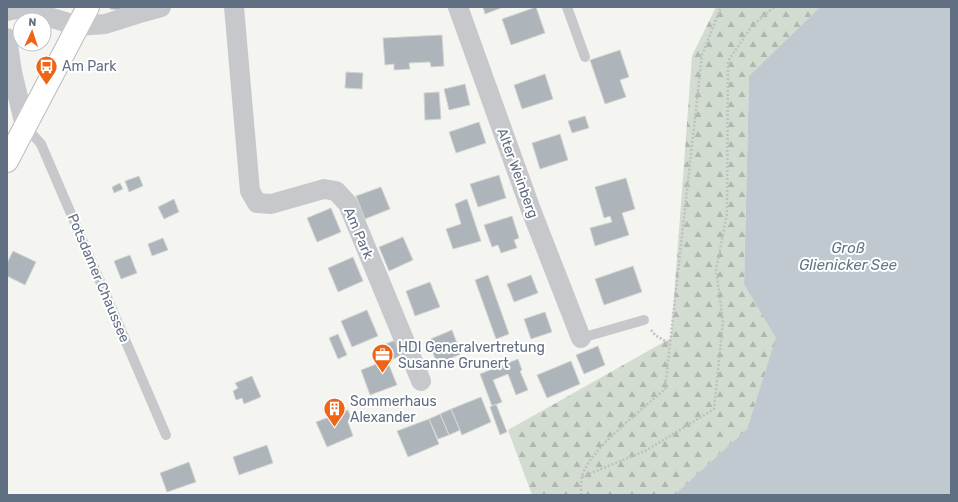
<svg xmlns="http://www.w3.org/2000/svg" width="958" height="502" viewBox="0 0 958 502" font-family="Rubik,sans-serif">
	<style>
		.forest { fill: url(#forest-firs) }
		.water { fill: #c1c9d0 }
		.building { fill: #aeb5ba; stroke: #d5d5d3 }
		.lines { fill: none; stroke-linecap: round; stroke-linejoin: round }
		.primary-casing { stroke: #b8bbbf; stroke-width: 24 }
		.path { stroke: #bfc0c2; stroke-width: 2.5; stroke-dasharray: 2 2; stroke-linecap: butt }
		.lane { stroke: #c6c8cc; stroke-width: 10 }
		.street { stroke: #c6c8cc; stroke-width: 20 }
		.primary { stroke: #fff; stroke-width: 22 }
		.labels { text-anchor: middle; stroke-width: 4; stroke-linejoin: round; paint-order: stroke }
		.poi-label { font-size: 14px; fill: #616f83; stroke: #fff; text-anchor: start }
		.street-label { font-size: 14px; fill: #616f83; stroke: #fff }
		.water-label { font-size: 15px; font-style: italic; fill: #617888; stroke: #fff }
	</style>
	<defs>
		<pattern id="forest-firs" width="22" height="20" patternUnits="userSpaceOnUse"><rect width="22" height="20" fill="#d3dcd0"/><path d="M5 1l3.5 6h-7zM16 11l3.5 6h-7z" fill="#afb7ae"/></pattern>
	</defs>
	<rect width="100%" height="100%" fill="#f4f4f0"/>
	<path class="forest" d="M716,7h104l-71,69 -5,207 33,55 -30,91 -73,66h-142l-24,-65 163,-92 21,-282z"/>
	<path class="water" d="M820,7h131v488h-277l73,-66 29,-91 -32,-54 5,-208z"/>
	<path class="building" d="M110,7h17l-9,3 -8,-1z
		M483,7h18v1l-16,6z
		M536,7l9,26 -34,12 -9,-26z
		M442,35l2,31 -13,1 -1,-5 -21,1 1,6 -16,1v-6l-9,1 -2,-27z
		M620,50l9,27 -9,3 6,17 -21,7 -15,-44z
		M346,72l17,1 -1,16 -17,-1z
		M545,74l8,25 -31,10 -8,-24z
		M465,84l5,21 -21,5 -5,-21z
		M439,92l2,27 -16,1 -1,-27z
		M585,116l4,12 -17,5 -4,-12z
		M479,122l7,21 -30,10 -7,-21z
		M560,134l8,26 -28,9 -8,-26z
		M499,175l7,23 -28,9 -8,-23z
		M139,176l4,10 -14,6 -4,-11z
		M626,178l9,31 -13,4 7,22 -34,11 -5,-18 22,-6 -2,-6 -6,2 -9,-31z
		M120,183l3,6 -9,4 -2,-6z
		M381,187l9,22 -25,10 -9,-23z
		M174,199l5,13 -15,7 -6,-12z
		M467,199l14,42 -28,8 -7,-20 15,-5 -6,-20z
		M331,208l10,24 -24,10 -10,-24z
		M512,216l7,22 -5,2 3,8 -16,5 -3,-8 -6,2 -8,-22z
		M403,237l10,23 -24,11 -10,-24z
		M163,238l5,12 -16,6 -4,-12z
		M13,251l23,11 -11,23 -18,-9v-13z
		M130,255l7,18 -16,6 -7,-18z
		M353,257l10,24 -25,11 -10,-24z
		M633,266l9,26 -38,13 -9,-26z
		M488,275l21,59 -13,5 -21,-59z
		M531,275l7,18 -24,9 -7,-18z
		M430,282l10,25 -25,9 -9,-25z
		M367,310l11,26 -26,11 -11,-26z
		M545,312l7,20 -21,7 -7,-20z
		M452,330l9,24 -24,10 -9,-24z
		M338,334l9,21 -9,4 -9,-21z
		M398,339l6,15 -15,7 -8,-15z
		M598,346l7,19 -21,9 -8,-19z
		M518,359l4,11 -2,1 8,19 -12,5 -8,-21 -15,6 9,22 -10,4 -12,-32z
		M387,360l10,25 -27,10 -9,-25z
		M571,361l9,23 -33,14 -10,-23z
		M252,376l9,21 -17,7 -2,-6 -6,2 -3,-9 5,-3 -3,-5z
		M481,397l10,25 -29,13 -11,-26z
		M496,404l11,28 -7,3 -10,-28z
		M451,409l9,21 -11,5 -9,-21z
		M348,410l4,10 -4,2 5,14 -26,11 -11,-25z
		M440,414l9,21 -11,4 -9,-20z
		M429,419l10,25 -31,13 -11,-26z
		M267,445l6,18 -34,12 -6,-18z
		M189,462l7,20 -29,10 -7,-19z"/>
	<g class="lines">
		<defs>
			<path id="primary" d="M7,161l81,-154"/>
		</defs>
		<use href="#primary" class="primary-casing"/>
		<path class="path" d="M651,330l4,5 15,9
			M582,477l65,-27 67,-41 9,-88 -7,-51 11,-56 1,-153 24,-35 22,-19
			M581,495c0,-6 0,-13 1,-19 8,-27 61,-67 83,-87l37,-334 19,-48"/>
		<path class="lane" d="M567,7l18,50
			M25,126l16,18 125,291
			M581,338l63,-18"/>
		<path class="street" d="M234,7l16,184 7,12 14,1 53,-15 12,2 12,13 73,177
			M458,7l73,203 50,128
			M7,11l13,-3 58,18 27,-2 35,-11
			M143,12l18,-5
			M7,38l5,34 13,54"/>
		<use href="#primary" class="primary"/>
	</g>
	<defs>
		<symbol id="bus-pin" viewBox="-11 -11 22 30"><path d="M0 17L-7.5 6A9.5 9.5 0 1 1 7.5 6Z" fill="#ef6515" stroke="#fff"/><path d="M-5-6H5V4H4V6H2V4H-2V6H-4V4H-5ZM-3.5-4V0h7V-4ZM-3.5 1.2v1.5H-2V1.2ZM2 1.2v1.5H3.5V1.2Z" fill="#fff"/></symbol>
		<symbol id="office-pin" viewBox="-11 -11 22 30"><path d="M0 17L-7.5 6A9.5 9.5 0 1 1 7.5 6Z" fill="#ef6515" stroke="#fff"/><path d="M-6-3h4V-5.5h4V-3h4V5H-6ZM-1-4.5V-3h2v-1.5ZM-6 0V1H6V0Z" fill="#fff"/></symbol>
		<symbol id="building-pin" viewBox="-11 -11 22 30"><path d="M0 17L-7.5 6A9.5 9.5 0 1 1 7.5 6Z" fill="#ef6515" stroke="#fff"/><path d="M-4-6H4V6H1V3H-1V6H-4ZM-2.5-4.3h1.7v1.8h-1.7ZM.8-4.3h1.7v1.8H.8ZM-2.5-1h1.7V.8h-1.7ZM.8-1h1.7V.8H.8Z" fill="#fff"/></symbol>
	</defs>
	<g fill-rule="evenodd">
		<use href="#bus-pin" x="34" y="54" width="25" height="34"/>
		<use href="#office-pin" x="370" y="342" width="25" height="34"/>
		<use href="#building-pin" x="322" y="396" width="25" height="34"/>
	</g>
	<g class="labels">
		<g class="poi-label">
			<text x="62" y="71">Am Park</text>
			<text x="398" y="352">HDI Generalvertretung<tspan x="398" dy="16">Susanne Grunert</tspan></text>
			<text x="350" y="406">Sommerhaus<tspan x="350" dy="16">Alexander</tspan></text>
		</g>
		<g class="street-label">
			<text transform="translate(518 173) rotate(70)" y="5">Alter Weinberg</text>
			<text transform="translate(359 233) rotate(67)" y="5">Am Park</text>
			<text transform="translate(99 278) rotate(67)" y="5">Potsdamer Chaussee</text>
		</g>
		<g class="water-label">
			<text x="848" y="253">Groß<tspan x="848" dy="17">Glienicker See</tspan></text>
		</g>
	</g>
	<rect width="958" height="502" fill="none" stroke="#616f83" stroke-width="16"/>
	<g transform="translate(32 32) rotate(3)"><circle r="19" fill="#ffffff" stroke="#c0c5cd"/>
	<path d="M0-3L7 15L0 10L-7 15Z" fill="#ef6515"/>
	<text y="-6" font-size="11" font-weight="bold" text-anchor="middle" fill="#616f83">N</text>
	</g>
</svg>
